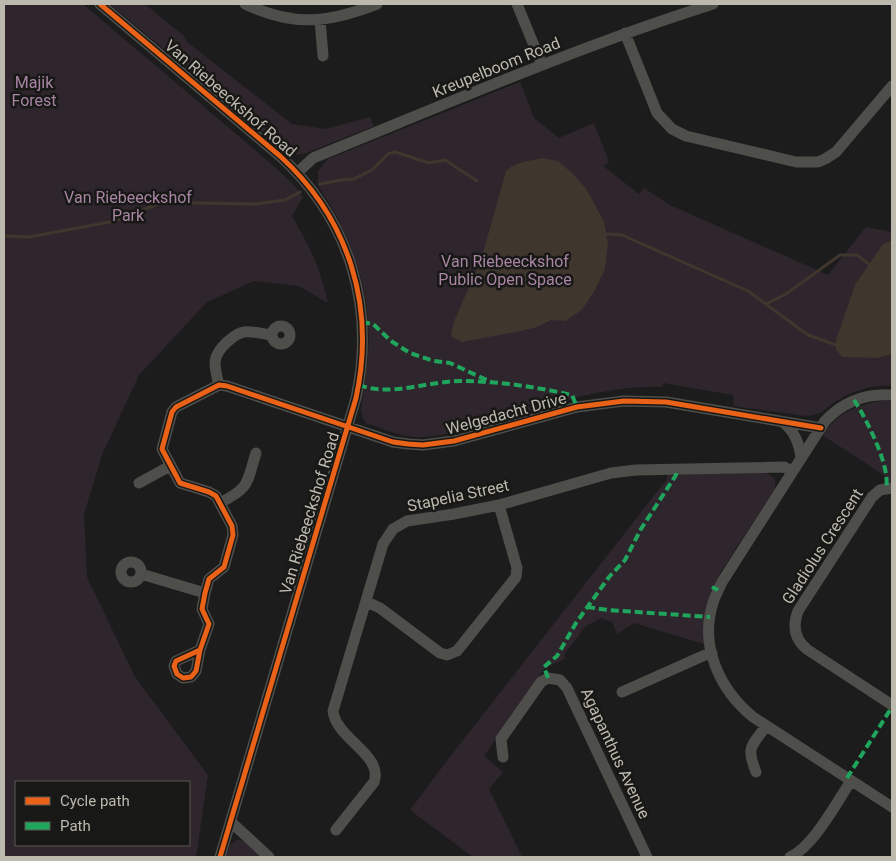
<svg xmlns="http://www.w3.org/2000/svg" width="896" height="861" viewBox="0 0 896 861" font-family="Roboto,sans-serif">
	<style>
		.green { fill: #2e262c; fill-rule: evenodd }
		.water { fill: #3f362e }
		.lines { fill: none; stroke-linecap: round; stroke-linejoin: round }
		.stream { stroke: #3f362e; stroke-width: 3 }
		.minor { stroke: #4e4e4b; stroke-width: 11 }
		.quiet { stroke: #20a55d; stroke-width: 4; stroke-dasharray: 8 4; stroke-linecap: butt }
		.cycleway-casing { stroke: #181816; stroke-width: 8 }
		.cycleway { stroke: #ea6118; stroke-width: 5 }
		.labels { text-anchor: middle; stroke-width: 5; stroke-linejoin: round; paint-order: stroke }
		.street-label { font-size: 16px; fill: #bcb9ae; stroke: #181816 }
		.park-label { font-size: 16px; fill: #a785a3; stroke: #181816 }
	</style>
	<rect width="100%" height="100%" fill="#1c1c1c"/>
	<path class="green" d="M4,4h79l192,163c8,8 24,21 28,30l-11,19c17,29 29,54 36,87l-29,-17 -45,-5 -47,21 -68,73 -37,80 -18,59 3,63 48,100 73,98 -12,82h-192zM16,782h173v63h-173z
		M110,4h35l40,33 2,5 105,82 33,5 45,-12 4,9 -70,28 -8,1 -7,-1z
		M520,82l14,36 25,20 35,-15 15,39 -6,4 36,28 5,-6 26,17 158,70 38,-48 26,5v154c-19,-1 -38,4 -54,14 -13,8 -15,15 -32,16l-72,-10 -1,-11 -70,-12 -1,4c-57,-2 -112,18 -167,34 -25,7 -51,16 -78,16 -17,-1 -32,-7 -47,-13l-2,1 -5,-6 -2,-9 7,-53 1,-19 -3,-38 -4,-19 -11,-34 -14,-31 -19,-31v-14l10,-12z
		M882,401h10v83l-6,-1 -2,-8 -62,-40c15,-21 35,-31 60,-34z
		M766,472l9,7v10l-55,84 -9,19 -7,30v22l-70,-21 -17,11 -5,-12 -11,-4 -15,8 -21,27 -1,6 -20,10 -60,87 19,16 -14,17 33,68h-49l-63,-47 39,-52 218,-279v-4z
		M237,840l7,1 18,16h-36l4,-12z"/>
	<path class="water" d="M541,158l17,3 14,12 15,17 17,32 4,22 -3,25 -10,21 -13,20 -17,11 -14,-1 -14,7 -16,4 -59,11 -10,-5 -1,-4 4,-14 26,-59 25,-89c10,-10 22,-9 35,-13z
		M891,241l1,2v111l-14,4 -35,-1 -7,-7v-10l19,-55 28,-41z"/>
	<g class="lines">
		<path class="stream" d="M320,184l21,-4 13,-1 18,-9 16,-16 7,-2 34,11 16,-3 32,21
			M606,234l16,1 126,56 60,44 28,10
			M4,236l25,1 86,-16 51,-20 31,2 59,1 29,-4 15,-8
			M766,304l20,-10 54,-39h17l12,9"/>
		<path class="minor" d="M100,4l180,152c69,63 96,150 76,242l-136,459
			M245,4c49,23 83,19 132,0
			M517,4l25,61
			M320,20l3,36
			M625,33l32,80 15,16 14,7 110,26h22l7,-3 11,-7 56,-66
			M297,173l16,-15c133,-54 264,-111 400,-154
			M272 335a9 9 0 1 1 18 0a9 9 0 1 1-18 0Z
			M219,385c-5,-20 -8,-28 8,-43 5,-4 10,-9 17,-10 9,-1 19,2 28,3
			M892,395c-26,-2 -49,7 -67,26l-103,161c-3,7 -7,14 -9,21 -14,43 7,87 40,114l139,90
			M783,422c12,10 16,21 18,36
			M139,483l31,-17
			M892,488l-12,2 -8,7 -74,114c-6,16 -3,29 10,39l84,55
			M220,503c30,-16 26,-18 36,-50
			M121 572a10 10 0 1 1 20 0a10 10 0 1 1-20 0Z
			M141,574l64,19
			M367,602l13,6 60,45 7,2 10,-4 59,-74 1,-9 -18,-63
			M200,650l-24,11 -2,5 3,8 6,4 8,-1 5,-6 4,-21 9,-26 -7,-15 3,-16 4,-14 15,-12 9,-32 -1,-9 -16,-30 -7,-4 -29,-9 -18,-34 10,-37 4,-5 43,-22 8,1 166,56 15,2 15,1 31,-4 123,-34 47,-6 42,1 155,26
			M622,692l83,-37 7,-2
			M503,757l-2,-18 40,-57 7,-4 12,2 7,8 80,169
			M756,772c-10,-25 -5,-25 10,-46
			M231,822l38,35
			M336,830l38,-48c10,-27 -38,-43 -41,-71l50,-167 10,-15 14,-8 47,-7 45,-9 112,-32 25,-3 148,-3 8,4
			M790,857c24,-11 46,-54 61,-76"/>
		<path class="quiet" d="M362,322l11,2 18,17 19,12 24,8 16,2 41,19
			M359,385c32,12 69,-4 102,-4 37,0 75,6 111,14l5,12
			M854,400c12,18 37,67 32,88
			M712,587l6,3
			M587,607l21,3 102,7
			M548,678l-4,-11 13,-11 19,-33 33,-46 16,-17 16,-31 35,-54v-6
			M847,778l45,-71"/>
		<defs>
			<path id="cycleway" d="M100,4l180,152c69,63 96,150 76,242l-136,459
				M200,650l-24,11 -2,5 3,8 6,4 8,-1 5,-6 4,-21 9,-26 -7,-15 3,-16 4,-14 15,-12 9,-32 -1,-9 -16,-30 -7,-4 -29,-9 -18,-34 10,-37 4,-5 43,-22 8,1 166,56 15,2 15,1 31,-4 123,-34 47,-6 42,1 155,26"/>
		</defs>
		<use href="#cycleway" class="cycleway-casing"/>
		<use href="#cycleway" class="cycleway"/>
	</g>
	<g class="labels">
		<g class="street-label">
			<text transform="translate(496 67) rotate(-22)" y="6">Kreupelboom Road</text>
			<text transform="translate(231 98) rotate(41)" y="6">Van Riebeeckshof Road</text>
			<text transform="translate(506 413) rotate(-15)" y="6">Welgedacht Drive</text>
			<text transform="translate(458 495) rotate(-12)" y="6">Stapelia Street</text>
			<text transform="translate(309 513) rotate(-73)" y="6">Van Riebeeckshof Road</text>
			<text transform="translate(822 546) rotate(-57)" y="6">Gladiolus Crescent</text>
			<text transform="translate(616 753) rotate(65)" y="6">Agapanthus Avenue</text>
		</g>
		<g class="park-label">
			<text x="34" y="88">Majik<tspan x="34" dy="18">Forest</tspan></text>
			<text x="128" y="203">Van Riebeeckshof<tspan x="128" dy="18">Park</tspan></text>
			<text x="505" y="267">Van Riebeeckshof<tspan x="505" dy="18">Public Open Space</tspan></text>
		</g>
	</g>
	<rect width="896" height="861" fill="none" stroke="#bcb9ae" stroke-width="10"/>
	<rect x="15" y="781" width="175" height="65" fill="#181816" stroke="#5a5853"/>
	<rect x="25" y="797" width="25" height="8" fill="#ea6118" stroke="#5a5853"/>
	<text x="60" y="806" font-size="15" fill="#bcb9ae">Cycle path</text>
	<rect x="25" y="822" width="25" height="8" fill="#20a55d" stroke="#5a5853"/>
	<text x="60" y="831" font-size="15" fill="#bcb9ae">Path</text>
</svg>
